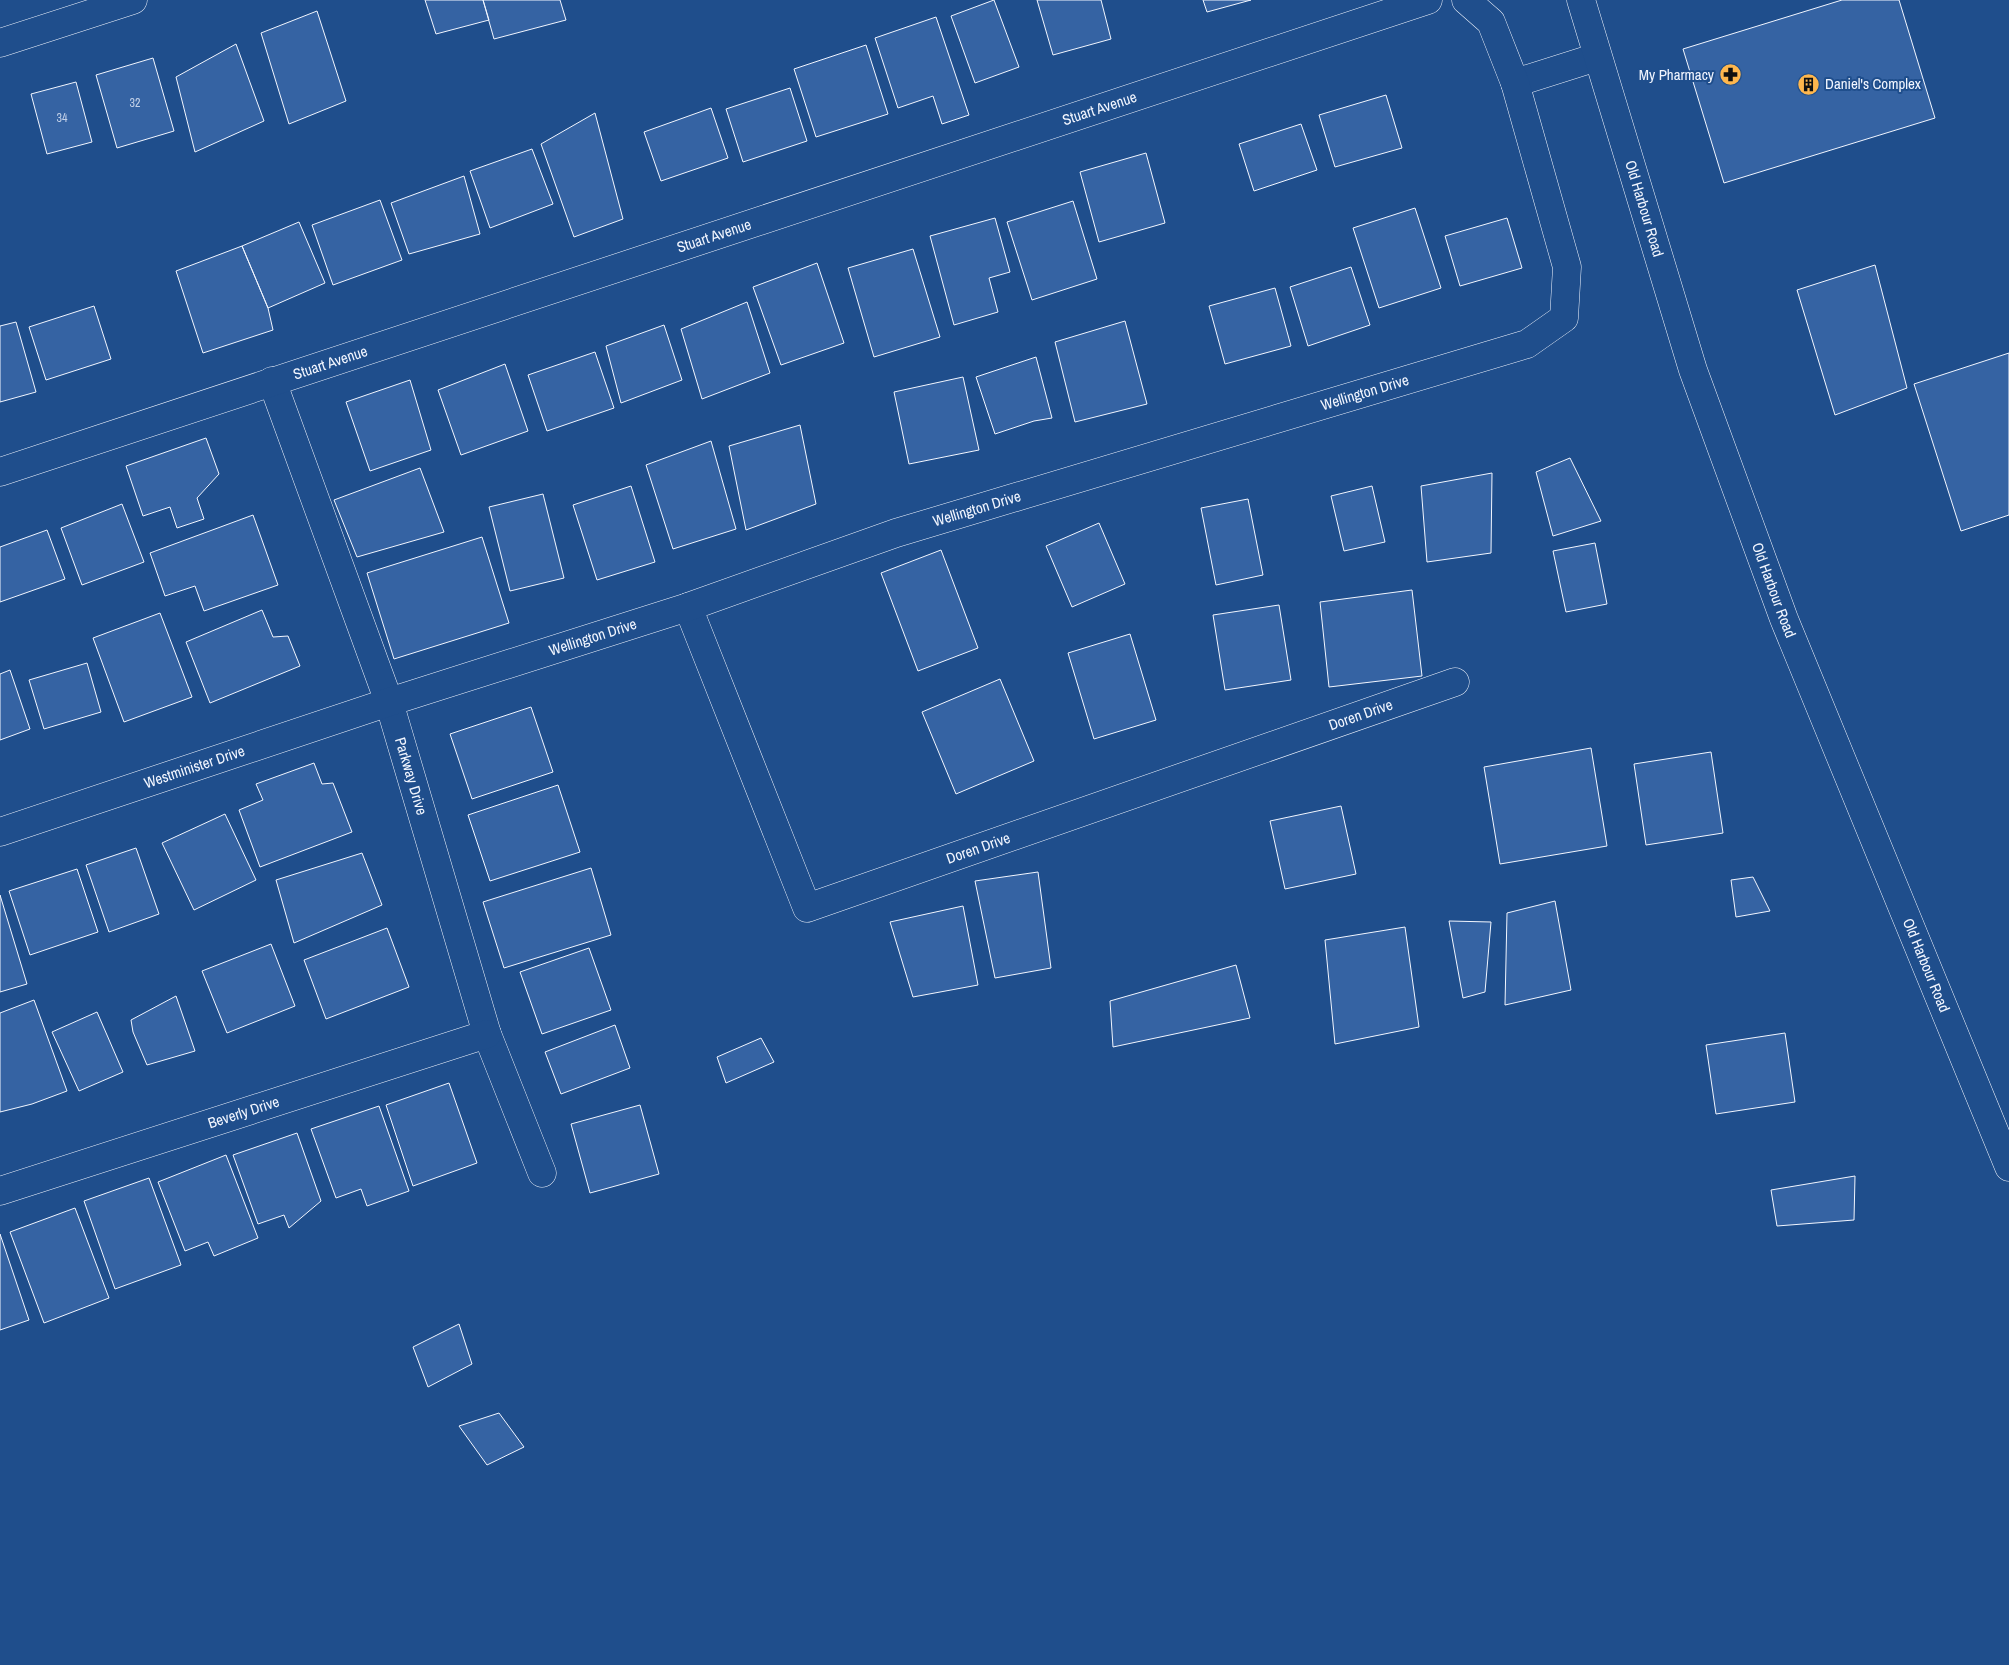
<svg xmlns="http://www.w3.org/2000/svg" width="2009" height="1665" viewBox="0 0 2009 1665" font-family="'Archivo Narrow',sans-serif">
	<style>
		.building { fill: #3563a3; stroke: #f2f6ff }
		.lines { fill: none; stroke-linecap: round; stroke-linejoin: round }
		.minor-casing { stroke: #f2f6ff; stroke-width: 29 }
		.major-casing { stroke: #f2f6ff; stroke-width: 29 }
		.minor { stroke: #1f4e8c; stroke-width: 28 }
		.major { stroke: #1f4e8c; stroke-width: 28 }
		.labels { text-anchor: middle; stroke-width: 4; stroke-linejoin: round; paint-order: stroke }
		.number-label { font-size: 12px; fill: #c3d1e8 }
		.poi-label { font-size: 15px; fill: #f2f6ff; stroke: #1f4e8c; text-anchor: end }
		.street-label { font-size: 15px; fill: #f2f6ff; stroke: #1f4e8c }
	</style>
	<rect width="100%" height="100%" fill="#1f4e8c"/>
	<path class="building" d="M425,0h58l6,20 -53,14z
		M483,0h77l6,20 -72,19z
		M994,0l25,67 -44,16 -24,-67z
		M1037,0h64l10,39 -58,16z
		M1203,0h48l-44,12z
		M1842,0h57l36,118 -211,65 -41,-134z
		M317,11l29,90 -57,23 -28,-91z
		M936,17l33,98 -27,9 -9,-28 -35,12 -23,-70z
		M236,44l28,77 -69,31 -19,-75z
		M866,45l22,69 -72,23 -22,-68z
		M153,58l21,73 -57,17 -21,-73z
		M76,82l16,60 -45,12 -16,-60z
		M790,88l17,53 -64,21 -17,-53z
		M1386,95l16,53 -67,19 -16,-52z
		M711,108l17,50 -67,23 -17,-49z
		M595,113l28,106 -49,18 -33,-93z
		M1301,124l16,46 -63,21 -15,-47z
		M532,149l21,55 -63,24 -20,-57z
		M1146,153l19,70 -66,19 -19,-70z
		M464,176l16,58 -71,20 -18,-51z
		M380,200l22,60 -69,25 -21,-60z
		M1073,201l24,78 -65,21 -25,-78z
		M1415,208l26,80 -62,20 -26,-80z
		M995,218l15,54 -21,6 9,34 -44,13 -24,-89z
		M1507,218l15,50 -62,18 -15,-50z
		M299,222l26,61 -57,25 -26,-62z
		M242,246l26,62 5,22 -70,23 -27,-82z
		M913,249l27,88 -66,20 -26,-89z
		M817,263l27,80 -63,22 -28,-78z
		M1875,265l32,123 -72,27 -38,-125z
		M1351,267l19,58 -62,21 -18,-59z
		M1275,288l16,58 -66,18 -16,-58z
		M747,302l23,71 -68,26 -21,-70z
		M94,306l17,53 -65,21 -17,-53z
		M1125,321l22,83 -72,18 -20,-80z
		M16,322l20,70 -36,10v-76z
		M664,325l18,55 -61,23 -15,-57z
		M595,352l19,56 -67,23 -19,-56z
		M2009,353v162l-48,16 -47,-147z
		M1036,357l16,61 -18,3 -39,13 -19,-57z
		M505,364l23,67 -67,24 -23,-65z
		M963,377l16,73 -70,14 -15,-72z
		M410,380l21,70 -61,21 -24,-69z
		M800,425l16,79 -70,26 -17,-84z
		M206,438l13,36 -22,24 7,21 -27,9 -7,-21 -27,9 -17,-50z
		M711,441l25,88 -63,20 -27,-84z
		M1570,458l31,63 -48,15 -17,-64z
		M420,468l24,64 -87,25 -23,-57z
		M1492,473l-1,80 -64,9 -6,-76z
		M631,486l24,76 -58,18 -24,-75z
		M1372,486l13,56 -41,9 -13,-55z
		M543,494l21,84 -54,13 -21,-84z
		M1248,499l15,76 -47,10 -15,-77z
		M122,504l22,58 -62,23 -21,-57z
		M253,515l25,70 -74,26 -9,-25 -30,10 -15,-43z
		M1099,523l26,61 -53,23 -26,-61z
		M47,530l18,49 -65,23v-55z
		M482,537l27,86 -115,36 -27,-86z
		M1595,543l12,61 -41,8 -13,-61z
		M941,550l37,98 -60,23 -37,-98z
		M1412,590l10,86 -93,11 -9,-85z
		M1279,605l12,75 -66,10 -12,-75z
		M262,610l11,27 15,-1 12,30 -90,37 -24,-61z
		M160,613l32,84 -68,25 -31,-84z
		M1130,634l26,86 -62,19 -26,-86z
		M87,663l14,49 -57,17 -15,-49z
		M10,670l20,59 -30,11v-66z
		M1000,679l34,82 -78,33 -34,-82z
		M531,707l22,65 -81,27 -22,-65z
		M1591,748l16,98 -107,18 -16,-97z
		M1711,752l12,81 -77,12 -12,-81z
		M314,763l8,21 11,-1 19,49 -92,35 -21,-57 24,-10 -7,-16z
		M558,785l22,67 -90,29 -22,-66z
		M1341,806l15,68 -71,15 -15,-68z
		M225,814l31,66 -62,30 -32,-67z
		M136,848l23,66 -50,18 -23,-67z
		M362,853l20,52 -88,38 -18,-63z
		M591,868l20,67 -107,33 -21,-66z
		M77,869l21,63 -68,23 -21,-64z
		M1038,872l13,96 -56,10 -20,-97z
		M1753,877l17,34 -34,6 -5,-37z
		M0,895l27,89 -27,8z
		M1555,901l16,89 -66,15 2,-92z
		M963,906l15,79 -65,12 -23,-75z
		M1449,921l42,1 -6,70 -22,6z
		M1405,927l14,100 -84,17 -10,-104z
		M387,928l22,59 -83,32 -22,-59z
		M271,944l24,62 -68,27 -25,-62z
		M589,948l22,62 -69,24 -22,-62z
		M1236,965l14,53 -137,29 -3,-46z
		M176,996l19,55 -48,14 -14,-33 -2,-12z
		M34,1000l33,91 -35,13 -32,8v-99z
		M97,1012l26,60 -44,19 -27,-59z
		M615,1025l15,43 -69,26 -16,-42z
		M1785,1033l10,69 -79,12 -10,-69z
		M761,1038l13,24 -48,21 -9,-26z
		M449,1083l28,80 -64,23 -27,-81z
		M640,1105l19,69 -69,19 -19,-69z
		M379,1106l30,85 -42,15 -6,-17 -25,9 -25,-69z
		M297,1133l24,68 -32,27 -5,-13 -26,9 -25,-69z
		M226,1155l32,83 -44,18 -6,-14 -23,9 -27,-69z
		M1855,1176l-1,44 -77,6 -6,-36z
		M149,1178l32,87 -66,24 -31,-88z
		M75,1208l34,90 -65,25 -34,-91z
		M0,1234l29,86 -29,10z
		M459,1324l13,40 -44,23 -15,-40z
		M499,1413l25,34 -37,18 -28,-39z"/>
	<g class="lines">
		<defs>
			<g id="minor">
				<path d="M0,43l133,-43"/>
				<path d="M1515,83l82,-26"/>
				<path id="s1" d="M272,381l117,321 98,332 55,139"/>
				<path id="s2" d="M0,472l1428,-472"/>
				<path id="s3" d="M688,607l119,301 648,-226"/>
				<path id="s4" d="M0,832l389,-130 299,-95 208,-74 631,-189 37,-26 3,-51 -52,-184 -24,-61 -25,-22"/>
				<path id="s5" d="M0,1191l487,-157"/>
			</g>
			<g id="major">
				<path id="s6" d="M1581,0l112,370 91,249 225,548"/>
			</g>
		</defs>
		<use href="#minor" class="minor-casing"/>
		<use href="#major" class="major-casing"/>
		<use href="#minor" class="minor"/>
		<use href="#major" class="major"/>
	</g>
	<defs>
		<symbol id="pharmacy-disc" viewBox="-11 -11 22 22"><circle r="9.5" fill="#ffb74d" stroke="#1f4e8c"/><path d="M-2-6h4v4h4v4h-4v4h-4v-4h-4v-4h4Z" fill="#111"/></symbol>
		<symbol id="building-disc" viewBox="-11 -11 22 22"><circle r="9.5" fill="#ffb74d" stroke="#1f4e8c"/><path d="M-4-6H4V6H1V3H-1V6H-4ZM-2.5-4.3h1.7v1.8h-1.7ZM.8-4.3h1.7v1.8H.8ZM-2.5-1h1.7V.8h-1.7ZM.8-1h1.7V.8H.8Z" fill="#111"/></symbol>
	</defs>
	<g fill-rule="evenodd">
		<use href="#pharmacy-disc" x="1718" y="62" width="25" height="25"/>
		<use href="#building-disc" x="1796" y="72" width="25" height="25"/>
	</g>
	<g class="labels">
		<g class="number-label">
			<text x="135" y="107">32</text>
			<text x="62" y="122">34</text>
		</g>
		<g class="poi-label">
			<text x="1714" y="80">My Pharmacy</text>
			<text x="1825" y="89" text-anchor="start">Daniel's Complex</text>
		</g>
		<g class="street-label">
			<text dy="5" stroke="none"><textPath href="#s2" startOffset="1158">Stuart Avenue</textPath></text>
			<text dy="5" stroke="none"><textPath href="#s6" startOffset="218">Old Harbour Road</textPath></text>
			<text dy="5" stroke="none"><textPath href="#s2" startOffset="752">Stuart Avenue</textPath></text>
			<text dy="5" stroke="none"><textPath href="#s2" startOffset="348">Stuart Avenue</textPath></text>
			<text dy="5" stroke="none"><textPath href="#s4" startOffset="1434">Wellington Drive</textPath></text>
			<text dy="5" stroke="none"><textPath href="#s4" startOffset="1029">Wellington Drive</textPath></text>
			<text dy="5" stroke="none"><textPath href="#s6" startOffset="621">Old Harbour Road</textPath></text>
			<text dy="5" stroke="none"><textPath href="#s4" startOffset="624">Wellington Drive</textPath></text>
			<text dy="5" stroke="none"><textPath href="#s3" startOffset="910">Doren Drive</textPath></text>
			<text dy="5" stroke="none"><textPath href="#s4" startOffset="205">Westminister Drive</textPath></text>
			<text dy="5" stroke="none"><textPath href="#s1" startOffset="419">Parkway Drive</textPath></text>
			<text dy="5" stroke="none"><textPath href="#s3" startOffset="505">Doren Drive</textPath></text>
			<text dy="5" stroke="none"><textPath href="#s6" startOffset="1026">Old Harbour Road</textPath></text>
			<text dy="5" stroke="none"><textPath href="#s5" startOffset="256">Beverly Drive</textPath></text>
		</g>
	</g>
</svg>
